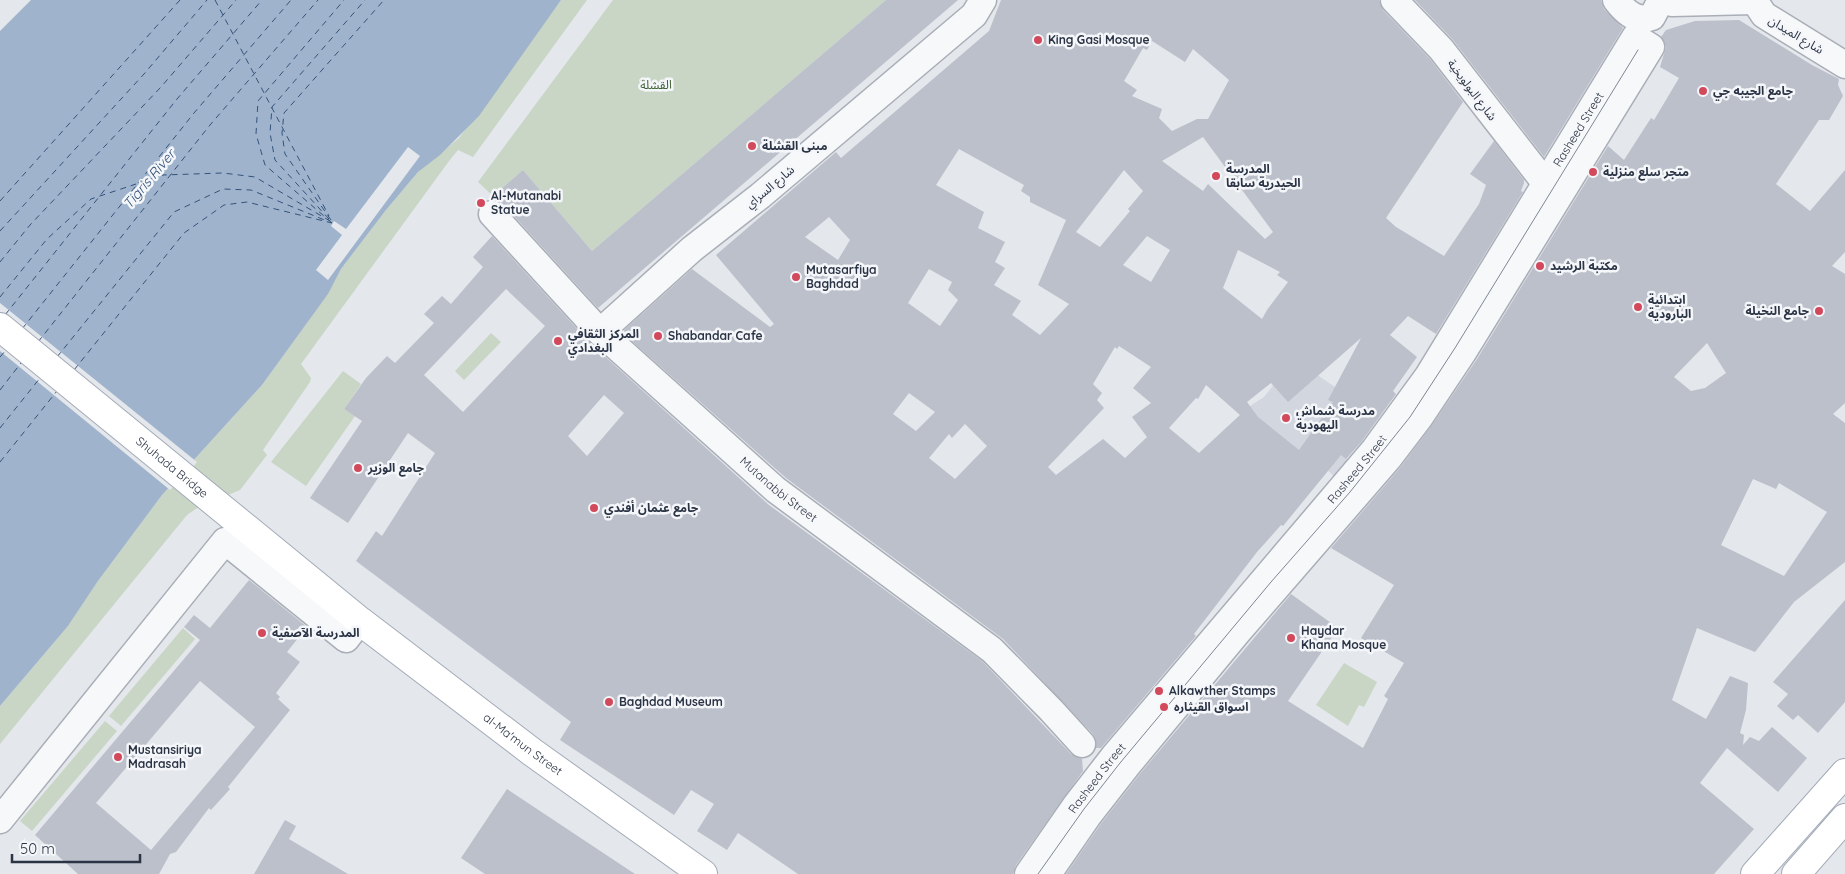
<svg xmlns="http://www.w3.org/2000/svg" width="1845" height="874" viewBox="0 0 1845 874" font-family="Quicksand,'Noto Sans Arabic',sans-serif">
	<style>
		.built { fill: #d2d6de }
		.green { fill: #c9d6c5 }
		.water { fill: #9fb4cc }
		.pier { fill: #e4e7ec }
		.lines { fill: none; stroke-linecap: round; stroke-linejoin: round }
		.ferry { stroke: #34527a; stroke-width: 1; stroke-dasharray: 6 5; stroke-linecap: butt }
		.building { fill: #bbc0ca; fill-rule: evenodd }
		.minor-casing { stroke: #a9aeb7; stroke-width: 29 }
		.major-casing { stroke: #a3abb8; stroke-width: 30 }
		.minor { stroke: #f7f8fa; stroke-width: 26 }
		.major { stroke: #fff; stroke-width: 28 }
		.tram { stroke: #7d8696; stroke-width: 1 }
		.poi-dot { fill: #d1495b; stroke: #f4f6f9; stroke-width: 2 }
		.labels { text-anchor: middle; stroke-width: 5; stroke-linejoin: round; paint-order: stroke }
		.street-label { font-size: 12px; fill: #2b3445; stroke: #f4f6f9 }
		.poi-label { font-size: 12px; font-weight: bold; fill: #2b3445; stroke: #f4f6f9; text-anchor: start }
		.park-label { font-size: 12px; fill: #3f6138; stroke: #f4f6f9 }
		.water-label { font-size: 14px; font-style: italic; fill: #34527a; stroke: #f4f6f9 }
	</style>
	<rect width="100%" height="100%" fill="#e4e7ec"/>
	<path class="built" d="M1287,368l29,6 19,13 19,4 -32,46 28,25 -15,15 -10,-9 -128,-13 53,-49 14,-9z"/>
	<path class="green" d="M561,0h26l-114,157 -15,-7 -9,11 -148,203 10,14 -1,4 -47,68 4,5 -27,35 -43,18 -10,7 -187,229v-38l68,-80 30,-45 64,-86 100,-110 65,-90 14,-26 45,-59 32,-38 41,-34z
		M613,0h273l-294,251 -69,-81 -30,26 -15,-14z
		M491,333l10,9 -37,38 -9,-9z
		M343,371l18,13 -17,25 11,7 -49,70 -35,-24z
		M183,628l12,11 -74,87 -12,-10z
		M1344,663l33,19 -13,25 -5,-2 -11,21 -32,-21z
		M105,721l12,10 -85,100 -12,-10z"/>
	<path class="water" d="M31,0h530l-82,116 -39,39 -22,17 -32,38 -45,59 -13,25 -66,91 -100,110 -64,86 -30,45 -68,80v-675z"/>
	<path class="pier" d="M408,147l12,9 -92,124 -12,-10 26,-35 -11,-9 3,-5 12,8z
		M0,303l197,159 -4,5 -23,23 -170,-139z"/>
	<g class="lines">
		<path class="ferry" d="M215,0l114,216
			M140,183l23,-8 60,-2 32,4 75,44
			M0,201l180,-201
			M329,219l-54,-59 -5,-27 2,-26 93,-107
			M331,220l-46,-66 -3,-21 2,-20 100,-113
			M332,223l-67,-58 -9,-31 2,-33 86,-101
			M0,231l144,-157 63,-74
			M0,262l30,-37 131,-138 75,-87
			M0,297l47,-58 44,-40 45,-15
			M5,315l172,-216 85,-99
			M22,329l172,-216 97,-113
			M38,342l172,-217 108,-125
			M0,357l6,-7
			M57,357l117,-145 49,-23 28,1 76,31
			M74,370l110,-137 40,-28 23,-3 85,21
			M0,390l21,-27
			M0,428l40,-50
			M0,462l57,-71"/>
	</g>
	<path class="building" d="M886,0h72l-360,308 -95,-104 -10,-8 30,-26 69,81z
		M1001,0h378l4,10 47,49 33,43 -77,116 10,9 48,29 35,-52 7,-19 -16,-11 24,-33 30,39v3l-3,8 2,1 -87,142 -28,-18 -18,19 27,22 -24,34 3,3 -34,47 -16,18 -5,-4 -58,71 -2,-1 -24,27 -63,82 2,2 -95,112h-5v-8l-3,-6 -90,-95 -217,-161 -161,-143 -1,-5 68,-61 78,58 4,-3 -58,-69 120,-103 5,6 148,-127zM1152,41l33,21 8,-13 36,31 -21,39h-11l-25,12 -13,-13 3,-9 -30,-13 5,-6 -13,-9 19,-33 4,2zM1203,137l70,95 -8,7 -57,-55 -5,7 -41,-30zM959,149l65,36 -3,6 9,6v5l36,18 -28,65 31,19 -29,31 -28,-20 9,-14 -27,-16 11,-17 -10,-6 10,-20 -27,-14 6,-16 -48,-27zM1124,170l19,21 -15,18 2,2 -30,36 -24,-15zM829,217l21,23 -12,20 -33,-23zM1147,236l23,14 -19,32 -28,-17zM1238,250l42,22 -3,3 11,7 -21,28 -5,9 -39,-31zM929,269l23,13 -4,8 10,10 -18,26 -32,-23zM1361,338l-33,62 5,2 -34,48 -41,-33 -11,-15 24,-19 17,19zM1119,346l32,21 -18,21 18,15 -19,14 15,20 -22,21 -22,-19 -47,36 -8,-8 56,-59 -7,-8 5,-7 -9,-9 22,-37 2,2zM1206,385l34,30 -41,38 -30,-25 27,-30 2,1zM909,393l26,19 -19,19 -23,-17zM965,424l22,22 -32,33 -26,-21 20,-24 3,4z
		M1415,0h186l3,9 19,19 -79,129 -91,-117z
		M1739,20l73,45 27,14 -1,6 5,11 -14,24h-10l-43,64 34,27 35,-41v82l-13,14 13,8v129l-12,11 12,9v139l-51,40 -39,50 -58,-24 -25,72 34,19 24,-43 18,7 -2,27 -6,23 4,2 -1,10 7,-8 9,4 13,-14 35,31 -29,34 -51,-44 -27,35 54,46 -40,45h-648l34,-49 39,-50 152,-181 47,34 -50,73 75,47 25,-49 -4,-3 20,-33 -43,-25 33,-53 -63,-37 68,-79 33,-44 45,-66 131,-213 16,14 27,-42 3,2 25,-42 -19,-11 6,-20 -5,-10 5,-7 29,-9zM1707,343l19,30 -21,15 -14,3 -17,-14zM1753,479l23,10 3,-6 48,29 -43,64 -63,-31z
		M492,236l98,107 179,162 213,156 89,93 11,5 1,12 -67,94 -3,9h-215l-60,-41 -11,17 -30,-19 17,-27 -23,-14 -17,25 -102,-67 -12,-8 11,-18 -215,-161 20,-30 6,5 53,-83 -27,-20 -60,90 -38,-25 52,-77 -18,-12 22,-31 21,-22 8,7 39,-40 -10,-9 18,-18 9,8 32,-37 -10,-10zM506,289l39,37 -82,86 -39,-37zM604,395l20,18 -37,43 -19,-20z
		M249,580l58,47 -20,25 13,10 -24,31 4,4 -2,2 12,11 -62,77 2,2 -19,21 -2,-2 -33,44 -6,2 -11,20h-81l-43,-39 165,-195 -16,-13 10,-12 16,13zM200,681l55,46 -104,123 -55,-47z
		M1845,600v102l-27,31 -20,-18 -5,5 -16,-14 11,-12 -15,-12z
		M507,789l128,85h-150l-24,-16z
		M285,820l11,6 -7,13 59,35h-94z"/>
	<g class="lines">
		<defs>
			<g id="minor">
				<path d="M1394,0l47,49 105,135"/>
				<path d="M1616,0c9,12 21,23 36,17l9,-17"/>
				<path d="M1665,0l7,3 82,-2"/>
				<path d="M1754,0l10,15 81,50"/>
				<path id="s1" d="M492,214l108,118 176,158 216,160 59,60 31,34"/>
				<path d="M600,332l92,-83 68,-53 214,-181 9,-15"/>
				<path d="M0,820l225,-279 121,98 14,-18"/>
				<path id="s2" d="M1028,874l48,-69 38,-49 260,-306 54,-74 207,-339 16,10 -187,304 -44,66 -32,42 -150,173 -111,134 -39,50 -40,58"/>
			</g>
			<g id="major">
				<path id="s3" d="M0,327l360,294 172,131 171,122"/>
				<path d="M1755,874l90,-101"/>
				<path d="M1796,874l49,-56"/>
			</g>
		</defs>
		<use href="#minor" class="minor-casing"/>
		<use href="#major" class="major-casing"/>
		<use href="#minor" class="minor"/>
		<use href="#major" class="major"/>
		<path class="tram" d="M1038,874l46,-65 36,-46 151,-181 79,-90 60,-75 45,-69 183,-298"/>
	</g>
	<g class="poi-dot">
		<circle cx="1038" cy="40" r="5"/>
		<circle cx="1703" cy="91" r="5"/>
		<circle cx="752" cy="146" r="5"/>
		<circle cx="1593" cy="172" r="5"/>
		<circle cx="1216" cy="176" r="5"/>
		<circle cx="481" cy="203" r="5"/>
		<circle cx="1540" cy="266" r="5"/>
		<circle cx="796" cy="277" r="5"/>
		<circle cx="1638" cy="307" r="5"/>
		<circle cx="1819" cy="311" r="5"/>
		<circle cx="658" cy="336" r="5"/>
		<circle cx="558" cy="341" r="5"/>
		<circle cx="1286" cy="418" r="5"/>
		<circle cx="358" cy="468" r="5"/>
		<circle cx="594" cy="508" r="5"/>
		<circle cx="262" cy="633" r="5"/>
		<circle cx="1291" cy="638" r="5"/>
		<circle cx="1159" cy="691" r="5"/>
		<circle cx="609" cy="702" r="5"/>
		<circle cx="1164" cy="707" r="5"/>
		<circle cx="118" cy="757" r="5"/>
	</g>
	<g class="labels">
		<g class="street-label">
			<text transform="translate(1796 35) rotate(31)" y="4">شارع الميدان</text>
			<text transform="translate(1472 90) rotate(53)" y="4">شارع البولويخية</text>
			<text dy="4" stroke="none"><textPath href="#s2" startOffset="928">Rasheed Street</textPath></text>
			<text transform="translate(770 187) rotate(-40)" y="4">شارع السراي</text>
			<text dy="4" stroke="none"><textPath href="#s3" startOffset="222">Shuhada Bridge</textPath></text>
			<text dy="4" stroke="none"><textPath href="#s2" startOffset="522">Rasheed Street</textPath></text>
			<text dy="4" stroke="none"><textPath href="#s1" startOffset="398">Mutanabbi Street</textPath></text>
			<text dy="4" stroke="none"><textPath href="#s3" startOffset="669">al-Ma'mun Street</textPath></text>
			<text dy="4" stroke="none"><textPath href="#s2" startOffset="118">Rasheed Street</textPath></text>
		</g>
		<g class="poi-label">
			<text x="1048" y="44">King Gasi Mosque</text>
			<text x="1713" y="95">جامع الجيبه جي</text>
			<text x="762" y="150">مبنى القشلة</text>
			<text x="1226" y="173">المدرسة<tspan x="1226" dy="14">الحيدرية سابقا</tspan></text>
			<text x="1603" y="176">متجر سلع منزلية</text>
			<text x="491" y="200">Al-Mutanabi<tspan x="491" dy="14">Statue</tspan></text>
			<text x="1550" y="270">مكتبة الرشيد</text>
			<text x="806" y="274">Mutasarfiya<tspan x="806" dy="14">Baghdad</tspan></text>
			<text x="1648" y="304">ابتدائية<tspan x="1648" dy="14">البارودية</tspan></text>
			<text x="1809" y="315" text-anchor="end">جامع النخيلة</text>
			<text x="568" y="338">المركز الثقافي<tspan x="568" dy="14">البغدادي</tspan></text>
			<text x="668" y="340">Shabandar Cafe</text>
			<text x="1296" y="415">مدرسة شماش<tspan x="1296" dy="14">اليهودية</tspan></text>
			<text x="368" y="472">جامع الوزير</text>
			<text x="604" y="512">جامع عثمان أفندي</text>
			<text x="1301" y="635">Haydar<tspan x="1301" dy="14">Khana Mosque</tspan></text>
			<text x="272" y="637">المدرسة الآصفية</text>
			<text x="1169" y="695">Alkawther Stamps</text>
			<text x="619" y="706">Baghdad Museum</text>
			<text x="1174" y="711">اسواق القيثاره</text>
			<text x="128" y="754">Mustansiriya<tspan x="128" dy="14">Madrasah</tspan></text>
		</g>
		<g class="park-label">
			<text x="656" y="89">القشلة</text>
		</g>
		<g class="water-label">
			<text transform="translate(149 179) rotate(-50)" y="5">Tigris River</text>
		</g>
	</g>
	<path d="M12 854v8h128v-8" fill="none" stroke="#2b3445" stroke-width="2.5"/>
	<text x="20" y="854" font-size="15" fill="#2b3445" stroke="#f4f6f9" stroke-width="4" paint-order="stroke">50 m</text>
</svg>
